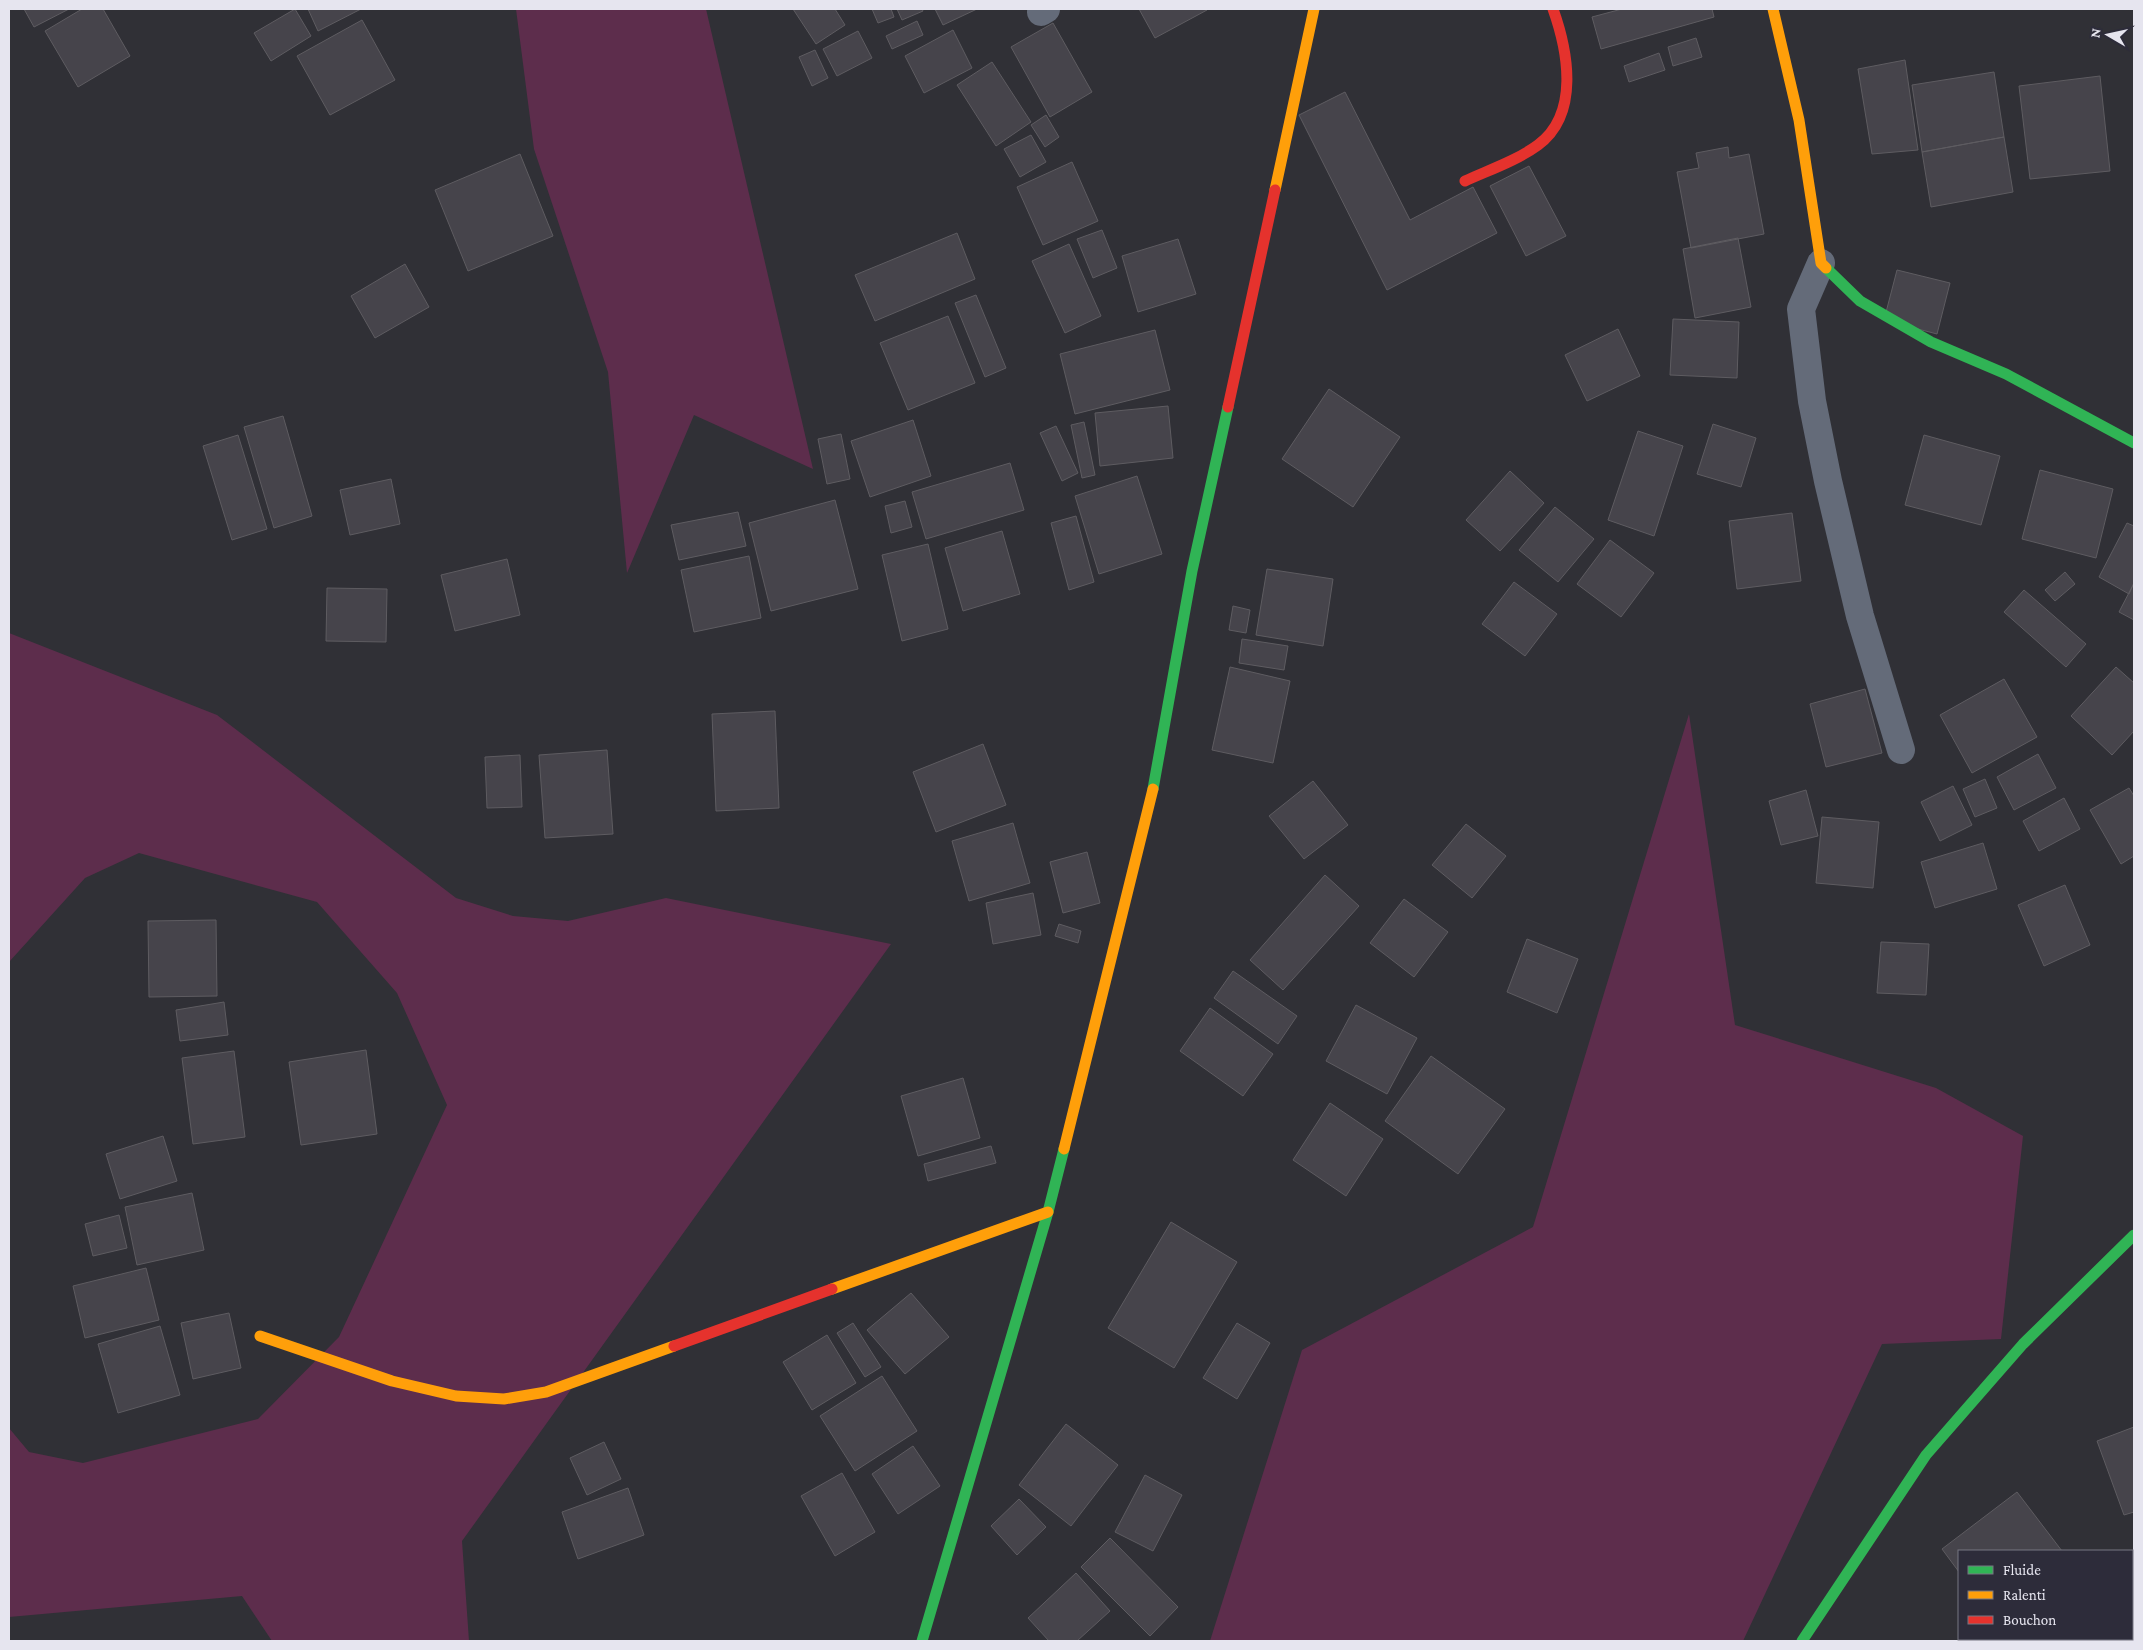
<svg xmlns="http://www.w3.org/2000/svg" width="2143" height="1650" viewBox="0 0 2143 1650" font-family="'Crimson Pro',serif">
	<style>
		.green { fill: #5d2d4c }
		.building { fill: #46444b; stroke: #5e5c61 }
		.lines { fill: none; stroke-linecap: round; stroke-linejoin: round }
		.street { stroke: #646b79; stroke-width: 28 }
		.fast { stroke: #30b455; stroke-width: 11 }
		.slow { stroke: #ff9f0a; stroke-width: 11 }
		.jam { stroke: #e5322d; stroke-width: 11 }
	</style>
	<rect width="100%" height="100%" fill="#303036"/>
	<path class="green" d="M516,9h190l107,460 -119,-54 -67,158 -19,-201 -74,-223z
		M9,633l208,82 239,183 57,18 55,5 98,-23 225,46 -429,597 7,100h-197l-30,-45 -233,21v-189l20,24 54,11 175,-44 81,-82 108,-232 -50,-112 -80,-91 -178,-49 -54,25 -76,84z
		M1689,714l46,311 201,63 87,48 -22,203 -119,5 -139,297h-533l92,-291 231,-123z"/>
	<path class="building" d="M24,9h45l-35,18z
		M82,9h21l27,47 -52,31 -33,-56z
		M295,9l16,27 -40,25 -17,-28z
		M308,9h53l-43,22z
		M793,9h42l10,16 -29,19z
		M872,9h19l3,8 -16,6z
		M897,9h25l1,2 -21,9z
		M935,9h42l-34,16z
		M1139,9h67l1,1 -52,28z
		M1622,9h90l2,8 -113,32 -9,-32z
		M362,20l33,60 -65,35 -33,-59z
		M917,21l6,14 -31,14 -6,-13z
		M1053,23l39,69 -42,25 -39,-70z
		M953,30l19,38 -48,25 -19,-37z
		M858,31l14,27 -35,18 -14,-27z
		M1696,38l6,19 -29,9 -5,-19z
		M815,50l13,28 -16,8 -13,-29z
		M1659,53l6,17 -36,12 -5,-16z
		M1905,60l13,90 -46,4 -14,-85z
		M992,62l39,60 -35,24 -39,-61z
		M1994,72l10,65 -82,15 -10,-67z
		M2100,76l10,95 -80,8 -11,-93z
		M1345,92l65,128 63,-33 24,46 -110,57 -88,-175z
		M1046,115l13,22 -14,10 -14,-22z
		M1031,135l15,27 -26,15 -16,-28z
		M2004,137l9,55 -82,15 -9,-55z
		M1728,147l1,11 20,-4 15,80 -73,14 -14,-76 22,-4 -3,-15z
		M520,154l33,82 -85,35 -33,-81z
		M1072,162l26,59 -55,24 -26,-58z
		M1529,166l37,70 -40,20 -36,-70z
		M1102,230l15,38 -24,10 -16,-39z
		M957,233l18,46 -100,42 -20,-46z
		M1738,238l13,69 -56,11 -12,-69z
		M1178,239l18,55 -58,18 -16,-56z
		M1069,244l32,72 -36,17 -33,-72z
		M405,264l24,43 -54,31 -24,-42z
		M1897,270l53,13 -13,51 -53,-14z
		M976,295l30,73 -21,9 -30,-74z
		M948,316l27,67 -67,27 -28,-67z
		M1673,319l66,3 -2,56 -67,-3z
		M1618,329l22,47 -53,25 -22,-46z
		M1155,330l15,60 -95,24 -15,-60z
		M1329,389l71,48 -47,70 -71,-48z
		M1168,406l5,52 -73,8 -5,-53z
		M283,416l29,100 -38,12 -30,-101z
		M913,420l18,56 -61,21 -19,-56z
		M1084,422l11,53 -13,3 -11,-53z
		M1713,424l43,14 -15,49 -44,-13z
		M1056,426l22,47 -16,8 -22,-48z
		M1638,431l45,15 -29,90 -46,-16z
		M841,434l9,45 -23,5 -9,-45z
		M238,435l29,94 -35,11 -29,-94z
		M1924,435l76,21 -19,69 -76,-20z
		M1010,463l14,47 -98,29 -14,-47z
		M2040,470l73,19 -17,69 -74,-19z
		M1510,471l34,32 -44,48 -34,-31z
		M1137,476l25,78 -63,20 -24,-78z
		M391,479l9,45 -50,11 -10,-45z
		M835,500l23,89 -87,22 -22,-88z
		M905,501l7,26 -21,6 -6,-27z
		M1555,507l39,32 -36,43 -39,-32z
		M738,512l8,34 -67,14 -8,-35z
		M1792,513l9,68 -64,8 -8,-68z
		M1076,516l18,66 -25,8 -18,-67z
		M2127,523l7,3v57l-5,11 -30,-17z
		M1002,531l18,63 -57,17 -18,-63z
		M1610,540l44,33 -33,44 -44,-33z
		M928,544l20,85 -46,12 -20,-86z
		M749,556l12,62 -67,14 -13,-62z
		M507,559l13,56 -65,16 -14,-56z
		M1267,569l66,10 -10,67 -67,-11z
		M2065,572l10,12 -20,17 -10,-11z
		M1514,582l43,32 -32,42 -43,-32z
		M2134,583v37l-15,-8z
		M327,588l60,1 -1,53 -60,-1z
		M2024,590l62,54 -20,23 -62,-55z
		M1233,606l17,4 -4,23 -17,-3z
		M1242,639l46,7 -4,24 -45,-7z
		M1230,667l60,14 -17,82 -61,-13z
		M2116,667l18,16v48l-22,24 -41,-39z
		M2004,679l33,58 -65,36 -32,-58z
		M1865,689l17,64 -56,14 -16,-63z
		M775,711l4,97 -63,3 -4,-97z
		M983,744l23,61 -70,27 -23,-60z
		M607,750l6,84 -68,4 -6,-83z
		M2038,754l18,34 -42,22 -17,-33z
		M520,755l2,52 -35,1 -2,-51z
		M1985,779l12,29 -22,9 -12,-28z
		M1313,781l35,44 -44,34 -35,-43z
		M1953,786l19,39 -32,16 -19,-39z
		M2129,788l5,8v60l-13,8 -31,-54z
		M1806,790l12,46 -37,9 -12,-44z
		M2064,798l16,31 -41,22 -16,-30z
		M1822,817l57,5 -6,66 -57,-5z
		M1013,823l17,60 -61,18 -17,-60z
		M1466,824l40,32 -34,42 -40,-33z
		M1983,843l14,46 -62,19 -14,-46z
		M1087,852l13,51 -37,10 -13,-51z
		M1325,875l34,31 -76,84 -33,-30z
		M2065,885l25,60 -46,21 -26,-61z
		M1033,893l8,42 -48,9 -7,-41z
		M1404,899l44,33 -34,45 -44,-34z
		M216,920l1,76 -68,1 -1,-76z
		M1059,924l22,7 -3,12 -23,-7z
		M1527,939l51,20 -21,54 -50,-21z
		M1881,942l48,2 -3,51 -49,-2z
		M1233,971l64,45 -19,28 -64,-46z
		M224,1002l4,33 -48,6 -4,-31z
		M1356,1005l61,33 -30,56 -61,-33z
		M1210,1008l63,46 -30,42 -63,-45z
		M366,1050l11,84 -76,11 -12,-83z
		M234,1051l11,86 -52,7 -11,-86z
		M1431,1056l74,53 -47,65 -73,-53z
		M963,1078l17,60 -62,18 -17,-60z
		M1330,1103l53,36 -37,57 -53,-36z
		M163,1136l14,45 -57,18 -14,-45z
		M991,1146l5,17 -68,18 -4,-17z
		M192,1193l12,57 -67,15 -12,-58z
		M119,1215l8,33 -34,8 -8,-32z
		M1171,1222l66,40 -63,106 -66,-40z
		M146,1268l13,52 -74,18 -12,-52z
		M911,1293l38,44 -44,37 -38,-44z
		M229,1313l12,55 -48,11 -12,-56z
		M853,1323l28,44 -16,10 -28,-44z
		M1237,1323l33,20 -33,56 -34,-21z
		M160,1326l20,69 -62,18 -20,-69z
		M827,1335l29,48 -44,27 -29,-48z
		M882,1376l35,55 -62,40 -35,-55z
		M1066,1424l52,41 -47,61 -52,-41z
		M2134,1427v85l-10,3 -27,-74z
		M604,1442l17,37 -34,16 -17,-37z
		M913,1446l27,40 -42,28 -26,-40z
		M842,1473l33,59 -40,24 -34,-60z
		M1145,1475l37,20 -29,56 -38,-19z
		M628,1488l16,47 -66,24 -16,-47z
		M2017,1492l45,59h-103v21l-17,-23z
		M1019,1499l27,28 -29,28 -26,-29z
		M1110,1538l68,69 -28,29 -69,-69z
		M1076,1573l34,38 -33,30h-28l-21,-23z
		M2056,1639h41l-6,2h-34z"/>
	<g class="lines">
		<path class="street" d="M1041,12l5,-3
			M1821,263l-20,46 11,92 16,80 32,135 41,134"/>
		<path class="fast" d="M1826,268l34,33 71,41 75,32 128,69
			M1153,789l39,-218 36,-164
			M922,1641l126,-429 16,-63
			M1802,1641l124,-186 97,-111 111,-109"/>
		<path class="slow" d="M1773,9l26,111 22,143 5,5
			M1275,190l39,-181
			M1064,1149l89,-360
			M832,1289l216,-77
			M260,1336l132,45 64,15 48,3 42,-7 128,-46"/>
		<path class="jam" d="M1465,181c24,-11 51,-20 73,-36 42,-31 30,-94 15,-136
			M1228,407l47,-217
			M674,1346l158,-57"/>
	</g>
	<rect width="2143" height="1650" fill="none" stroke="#e6e5ef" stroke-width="20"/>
	<rect x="1958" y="1550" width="175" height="90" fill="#2d2c3a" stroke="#777682"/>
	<rect x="1968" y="1566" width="25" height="8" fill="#30b455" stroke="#777682"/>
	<text x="2003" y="1575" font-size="15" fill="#e6e5ef">Fluide</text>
	<rect x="1968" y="1591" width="25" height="8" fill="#ff9f0a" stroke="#777682"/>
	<text x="2003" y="1600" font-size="15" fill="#e6e5ef">Ralenti</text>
	<rect x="1968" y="1616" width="25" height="8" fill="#e5322d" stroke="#777682"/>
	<text x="2003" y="1625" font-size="15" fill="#e6e5ef">Bouchon</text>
	<g transform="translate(2108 35) rotate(279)" stroke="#2d2c3a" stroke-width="4" paint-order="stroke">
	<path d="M0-4L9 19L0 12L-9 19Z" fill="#e6e5ef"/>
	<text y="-8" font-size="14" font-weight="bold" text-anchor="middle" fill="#e6e5ef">N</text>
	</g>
</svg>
